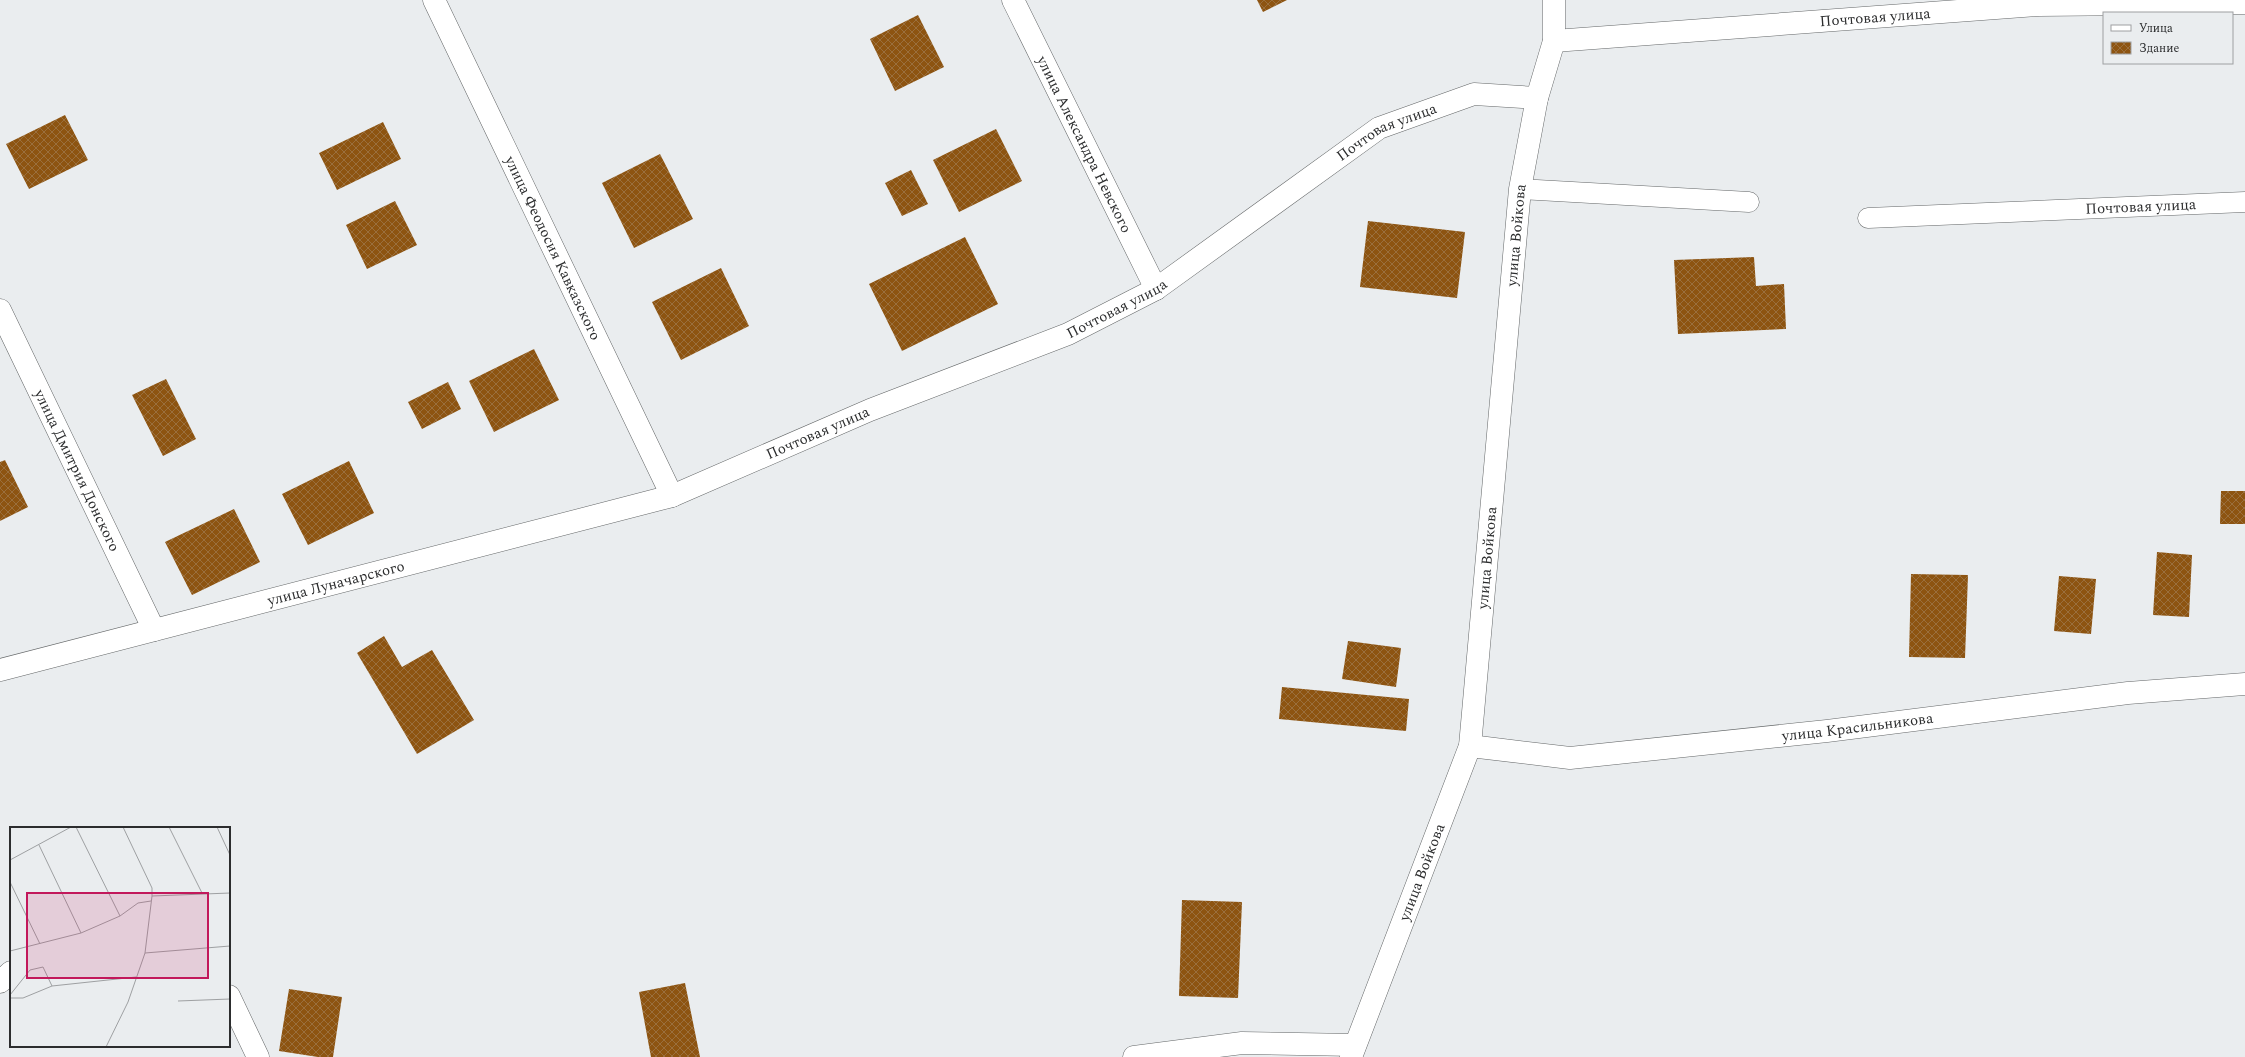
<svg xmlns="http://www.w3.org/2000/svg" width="2245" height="1057" viewBox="0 0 2245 1057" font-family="Spectral,serif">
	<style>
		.building { fill: url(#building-cross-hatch) }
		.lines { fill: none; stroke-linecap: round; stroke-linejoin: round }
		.lane-casing { stroke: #646768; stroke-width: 21 }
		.street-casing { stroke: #646768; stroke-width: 23 }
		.lane { stroke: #fff; stroke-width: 20 }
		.street { stroke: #fff; stroke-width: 22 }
		.labels { text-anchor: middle; stroke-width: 4; stroke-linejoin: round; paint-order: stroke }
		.street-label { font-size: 15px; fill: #2c2d2e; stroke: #eaedef }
		.inset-road { fill: none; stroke: #9ea0a2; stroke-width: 1 }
		.view { fill: #c2185b; fill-opacity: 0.15; stroke: #c2185b; stroke-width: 2 }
		.inset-edge { fill: none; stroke: #2c2d2e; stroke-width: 2 }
	</style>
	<defs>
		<pattern id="building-cross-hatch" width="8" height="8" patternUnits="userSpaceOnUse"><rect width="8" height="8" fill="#8d5411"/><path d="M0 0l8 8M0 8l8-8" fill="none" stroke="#9a6f3d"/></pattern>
	</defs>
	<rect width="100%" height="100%" fill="#eaedef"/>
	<path class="building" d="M1257,0h30l-24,12z
		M918,15l26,52 -49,24 -25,-52z
		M65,115l23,45 -59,29 -23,-45z
		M383,122l18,37 -64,31 -18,-37z
		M996,129l26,52 -63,31 -26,-52z
		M660,154l33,65 -59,29 -32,-65z
		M911,170l17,34 -26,12 -17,-33z
		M395,201l22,44 -50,24 -21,-44z
		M1368,221l97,11 -8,66 -97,-11z
		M965,237l33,67 -96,47 -33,-67z
		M1754,257l2,29 28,-2 2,45 -108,5 -4,-74z
		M721,268l28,58 -68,34 -29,-58z
		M534,349l25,51 -65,32 -25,-51z
		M166,379l30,60 -33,17 -31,-61z
		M448,382l13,27 -39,20 -14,-27z
		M5,460l23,47 -28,14v-59z
		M349,461l25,52 -66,32 -26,-51z
		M2221,491h24v33h-25z
		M234,509l26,53 -68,33 -27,-53z
		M2157,552l35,3 -3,62 -36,-2z
		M1911,574l57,1 -3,83 -56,-1z
		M2059,576l37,3 -5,55 -37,-3z
		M384,636l18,31 30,-17 42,70 -57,34 -60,-101z
		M1348,641l53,7 -5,39 -54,-8z
		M1282,687l127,12 -3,32 -127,-12z
		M1182,900l60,2 -4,96 -59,-2z
		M685,983l15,74h-49l-12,-65z
		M289,989l53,8 -9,60h-15l-39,-6z"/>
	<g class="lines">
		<defs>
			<g id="lane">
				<path d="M1520,189l229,13"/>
				<path id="s1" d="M1868,218l377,-16"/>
			</g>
			<g id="street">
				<path id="s2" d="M434,0l238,496"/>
				<path id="s3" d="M1013,0l143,289"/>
				<path id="s4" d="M1554,41l484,-36 207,-2"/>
				<path id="s5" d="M0,310l154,320"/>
				<path id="s6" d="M0,670l672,-174 198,-86 198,-76 88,-45 223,-161 95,-34 63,4"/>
				<path id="s7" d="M1470,746l100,12 257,-27 301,-38 117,-9"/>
				<path d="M0,982l11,-10"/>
				<path d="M229,996l29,61"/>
				<path d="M1134,1057l108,-14 113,2"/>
				<path id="s8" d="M1351,1057l119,-311 50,-557 17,-91 17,-57v-41"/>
			</g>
		</defs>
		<use href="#lane" class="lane-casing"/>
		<use href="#street" class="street-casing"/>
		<use href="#lane" class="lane"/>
		<use href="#street" class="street"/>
	</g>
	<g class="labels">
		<g class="street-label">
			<text dy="5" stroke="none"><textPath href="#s4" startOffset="322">Почтовая улица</textPath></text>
			<text dy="5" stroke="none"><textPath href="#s6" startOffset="1501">Почтовая улица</textPath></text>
			<text dy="5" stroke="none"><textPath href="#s3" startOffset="161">улица Александра Невского</textPath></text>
			<text dy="5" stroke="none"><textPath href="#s1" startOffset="273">Почтовая улица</textPath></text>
			<text dy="5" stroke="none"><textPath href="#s8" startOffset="846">улица Войкова</textPath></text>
			<text dy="5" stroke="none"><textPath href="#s2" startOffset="275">улица Феодосия Кавказского</textPath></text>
			<text dy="5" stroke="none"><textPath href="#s6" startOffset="1177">Почтовая улица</textPath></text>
			<text dy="5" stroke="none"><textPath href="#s6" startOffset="853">Почтовая улица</textPath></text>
			<text dy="5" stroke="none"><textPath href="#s5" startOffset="178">улица Дмитрия Донского</textPath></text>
			<text dy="5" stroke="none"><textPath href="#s8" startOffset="522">улица Войкова</textPath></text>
			<text dy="5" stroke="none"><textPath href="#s6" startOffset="347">улица Луначарского</textPath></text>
			<text dy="5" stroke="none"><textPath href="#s7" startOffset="390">улица Красильникова</textPath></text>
			<text dy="5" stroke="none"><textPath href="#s8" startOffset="198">улица Войкова</textPath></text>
		</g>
	</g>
	<g transform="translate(10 827)">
		<rect width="220" height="220" fill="#eaedef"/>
		<path class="inset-road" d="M66,0l44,89M159,0l33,66M207,0l13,28M29,18l42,88M0,33l61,-33M0,55l30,62M142,69l78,-3M0,124l71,-18 39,-17 18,-13 13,-2M135,126l85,-7M0,168l20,-25 13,-3 9,19M0,171h13l29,-12 84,-9M168,174l52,-2M96,220l22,-45 17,-49 7,-57v-8l-29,-61"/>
		<path class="view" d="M17,66h181v85h-181z"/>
		<rect width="220" height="220" class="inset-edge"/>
	</g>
	<rect x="2103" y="12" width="130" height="52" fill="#eaedef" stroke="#9ea0a2"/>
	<rect x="2111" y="25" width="20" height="6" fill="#ffffff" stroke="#9ea0a2"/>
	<text x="2139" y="32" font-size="12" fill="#2c2d2e">Улица</text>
	<rect x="2111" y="42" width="20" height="12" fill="url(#building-cross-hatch)" stroke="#9ea0a2"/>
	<text x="2139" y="52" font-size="12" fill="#2c2d2e">Здание</text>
</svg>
